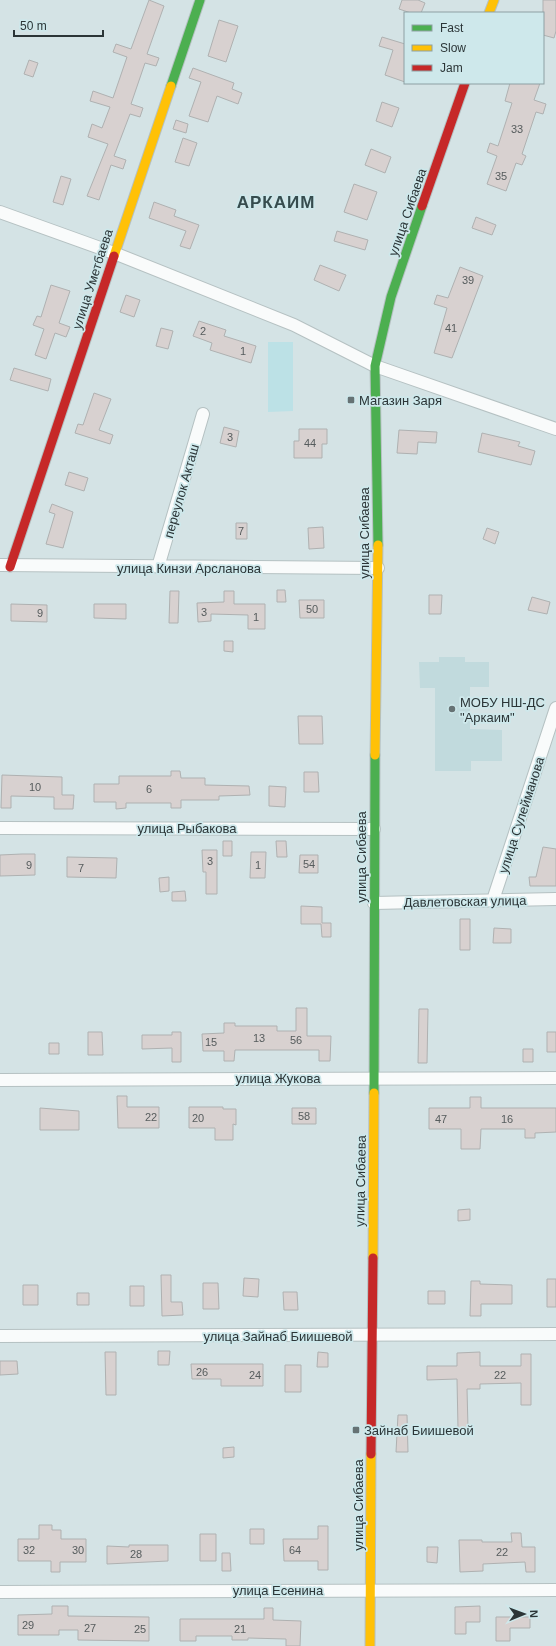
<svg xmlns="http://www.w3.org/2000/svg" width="556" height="1646" viewBox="0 0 556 1646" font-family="Arial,sans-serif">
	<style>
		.built { fill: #c1dadd }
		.green { fill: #bce1e6 }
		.building { fill: #d8d1d0; stroke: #afb1b1 }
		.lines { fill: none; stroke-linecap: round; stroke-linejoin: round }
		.street-casing { stroke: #b5c1c2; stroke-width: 14 }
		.fast-casing { stroke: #b5c1c2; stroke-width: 11 }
		.slow-casing { stroke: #b5c1c2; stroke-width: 11 }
		.jam-casing { stroke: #b5c1c2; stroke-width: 11 }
		.street { stroke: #f9fbfb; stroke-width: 12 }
		.fast { stroke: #4caf50; stroke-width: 9 }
		.slow { stroke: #ffc107; stroke-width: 9 }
		.jam { stroke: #c62828; stroke-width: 9 }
		.poi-dot { fill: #667274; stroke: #cee8eb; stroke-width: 1.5 }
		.labels { text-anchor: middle; stroke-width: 3.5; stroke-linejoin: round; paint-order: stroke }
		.number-label { font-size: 11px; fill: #565c5d }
		.street-label { font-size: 13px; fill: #2b3537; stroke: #cee8eb }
		.poi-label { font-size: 13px; fill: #2b3537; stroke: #cee8eb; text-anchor: start }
		.district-label { font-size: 17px; font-weight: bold; letter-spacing: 1px; fill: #364c4e; stroke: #cee8eb }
	</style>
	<rect width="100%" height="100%" fill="#d4e3e5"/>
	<path class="built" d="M439,657h26v5h24v25h-19v42l32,1v31h-31v10h-36v-83h-15l-1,-26h20z"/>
	<path class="green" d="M268,342h25v69l-25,1z"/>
	<path class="building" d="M149,0l15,6 -17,48 12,4 -3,8 -11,-3 -14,41 12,4 -3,9 -10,-3 -16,42 12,4 -3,9 -12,-4 -12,35 -12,-4 21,-52 -20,-7 4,-13 10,4 8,-21 -20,-6 3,-10 20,7 14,-41 -14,-5 3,-8 15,5z
		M402,0h16l7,3 -4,10h-10l-12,-4z
		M543,0h13v31l-2,7 -11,-3z
		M219,20l19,6 -12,36 -18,-6z
		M382,37l23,7v38l-20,-7 8,-25 -14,-4z
		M29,60l9,3 -5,14 -9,-3z
		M193,68l41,15 -2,6 10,4 -4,11 -21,-8 -9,26 -19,-6 12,-34 -12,-4z
		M510,83h30l-6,17 12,4 -3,10 -7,-2 -14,42 4,2 -4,9 -6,-2 -10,28 -19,-7 10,-28 -10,-4 3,-9 8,3 14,-43 -7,-2z
		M382,102l17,6 -7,19 -16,-6z
		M176,120l12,4 -2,9 -13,-4z
		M183,138l14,5 -8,23 -14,-4z
		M371,149l20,8 -6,16 -20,-8z
		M61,176l10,3 -8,26 -10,-3z
		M354,184l23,8 -10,28 -23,-8z
		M154,202l22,8 -2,6 25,9 -9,24 -10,-3 6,-15 -37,-13z
		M476,217l20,8 -4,10 -20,-7z
		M337,231l31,9 -3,10 -31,-9z
		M320,265l26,10 -7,16 -25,-11z
		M460,267l23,9 -31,82 -18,-5 13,-45 -13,-4 3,-9 11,3z
		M51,285l19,6 -11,32 11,4 -4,10 -11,-4 -9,26 -11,-4 9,-26 -11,-4 4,-9 4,1z
		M126,295l14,5 -6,17 -14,-5z
		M199,321l27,9 -2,6 32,10 -5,17 -41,-13 2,-7 -19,-7z
		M161,328l12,3 -5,18 -12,-3z
		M14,368l37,11 -3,12 -38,-11z
		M94,393l17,6 -12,31 14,5 -3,9 -35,-11 3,-9 5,1z
		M224,427l15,4 -3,16 -16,-4z
		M299,429h28v15h-5v14h-28v-17h5z
		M399,430l38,2 -1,11 -18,-1 -1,12 -20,-1z
		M482,433l38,9 -2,4 17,5 -4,14 -53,-13z
		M69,472l19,6 -4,13 -19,-6z
		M52,504l21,8 -10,36 -17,-4 9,-30 -6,-2z
		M236,523h11v16h-11z
		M323,527l1,21 -15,1 -1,-21z
		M487,528l12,4 -4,12 -12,-5z
		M277,590h8l1,12h-9z
		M170,591h9l-1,32h-9z
		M224,591h10v13h31v25h-17v-14l-37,-1v7l-13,1 -1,-19 27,-1z
		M429,595h13l-1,19h-12z
		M532,597l18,5 -3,12 -19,-4z
		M299,600h25v18h-24z
		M11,604l36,1v17l-36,-1z
		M94,604h32v15l-32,-1z
		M224,641h9v11l-9,-1z
		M298,716h24l1,28h-24z
		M171,771h9l1,7h24v7l44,1 1,9 -31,1v4h-38v8h-10v-5h-45v5l-10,1v-7h-22v-18h25v-8h52z
		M304,772h14l1,20h-15z
		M2,775l60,2v18h12l-1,14h-19v-12l-43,-1v12h-10z
		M269,786l17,1 -1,20 -16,-1z
		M223,841h9v15h-9z
		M276,841h10l1,16h-10z
		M543,847l13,2v37h-26l-1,-9h7z
		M202,850h15v44h-11v-22h-3z
		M251,852h15l-1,26h-15z
		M22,854h13v21l-35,1v-21z
		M300,855h18v18h-19z
		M67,857l50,1 -1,20 -49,-1z
		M169,877v14l-9,1 -1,-14z
		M185,891l1,10h-14v-9z
		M301,906l21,1v16h9v14h-9l-1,-13h-20z
		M460,919h10v31h-10z
		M494,928l17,1v14h-18z
		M296,1008h11v28h24l-1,25h-11v-11h-84l-1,11h-10v-10h-21l-1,-17 22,-1v-10h11v3h42v5h19z
		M419,1009h9l-1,54h-9z
		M88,1032h14l1,23h-15z
		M172,1032h9v30h-9v-14l-30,1v-14h30z
		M547,1032h9v20h-9z
		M49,1043h10v11h-10z
		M523,1049h10v13h-10z
		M117,1096h10v11h32v21h-41z
		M470,1097h11v11h75v24l-21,1v5h-10v-9h-44l-1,20h-19v-20h-32v-21h41z
		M189,1107h34v2h13v16l-3,-1v16h-18v-12h-26z
		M40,1108l39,3v19h-39z
		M292,1108h24v16h-24z
		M470,1209v11l-12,1v-11z
		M161,1275h10v27h11l1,13 -21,1z
		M244,1278l15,1 -1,18 -15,-1z
		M547,1279h9v28h-9z
		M471,1281h9v3l32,1v19h-31v12h-11z
		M203,1283h15l1,26h-16z
		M23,1285h15v20h-15z
		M130,1286h14v20h-14z
		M428,1291h17v13h-17z
		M283,1292h14l1,18h-14z
		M77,1293h12v12h-12z
		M158,1351h12l-1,14h-11z
		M105,1352h11v43h-10z
		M318,1352l10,1v14h-11z
		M480,1352v14h41v-12h10v51h-10v-22l-41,1v5h-13l1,39h-10l-1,-49 -30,1v-14h30v-13z
		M0,1361h17l1,13 -18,1z
		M191,1364h72v22h-42v-7h-29z
		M285,1365h16v27h-16z
		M398,1415h9l1,37h-12z
		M234,1447v10l-11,1v-10z
		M39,1525h13v5h9v9h25v23h-26v10h-9v-11h-33v-22h21z
		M318,1526h10v44h-10v-9h-34l-1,-22h35z
		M250,1529h14v15h-14z
		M511,1533h10l1,14h13v25h-9l-1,-10 -42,2v7l-23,1 -1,-32h23v2h30z
		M200,1534h16v27h-16z
		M129,1545h39v16l-61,3v-18l22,1z
		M427,1547h11l-1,16 -10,-1z
		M222,1553h8l1,18h-9z
		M52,1606h16v10l81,1v24l-71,-1v-10h-19v5h-41v-20l34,-1z
		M480,1606v16h-14v12h-11v-27z
		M264,1608h9v12l28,1 -1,25h-14v-7l-38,-1v2h-16v-4h-36v5h-16v-22h84z
		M496,1617h34v11h-20v13h-14z"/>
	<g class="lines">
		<defs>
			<path id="street" d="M0,212l114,41 180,72 81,41 181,63
				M0,565l378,3
				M158,567l45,-153
				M0,828l374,1
				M493,900l63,-192
				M374,903l182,-4
				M0,1080l556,-2
				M0,1336l556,-2
				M0,1592l556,-2"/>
			<path id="fast" d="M171,86l29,-86
				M378,545l-3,-179 16,-69 31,-91
				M374,1093l1,-338"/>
			<path id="slow" d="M489,13l5,-13
				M114,256l57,-170
				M375,755l3,-210
				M373,1258l1,-165
				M370,1646l1,-192"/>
			<path id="jam" d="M422,206l43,-123
				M10,567l104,-311
				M371,1454l2,-196"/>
		</defs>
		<use href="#street" class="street-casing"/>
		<use href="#fast" class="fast-casing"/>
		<use href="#slow" class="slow-casing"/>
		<use href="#jam" class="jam-casing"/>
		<use href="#street" class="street"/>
		<use href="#fast" class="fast"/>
		<use href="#slow" class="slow"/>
		<use href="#jam" class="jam"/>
	</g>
	<g class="poi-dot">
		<rect x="347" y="396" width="8" height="8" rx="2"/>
		<circle cx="452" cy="709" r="4"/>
		<rect x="352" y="1426" width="8" height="8" rx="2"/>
	</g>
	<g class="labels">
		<g class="number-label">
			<text x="517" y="133">33</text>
			<text x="501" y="180">35</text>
			<text x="468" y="284">39</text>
			<text x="451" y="332">41</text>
			<text x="203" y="335">2</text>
			<text x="243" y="355">1</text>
			<text x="230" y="441">3</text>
			<text x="310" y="447">44</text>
			<text x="241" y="535">7</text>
			<text x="312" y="613">50</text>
			<text x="204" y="616">3</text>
			<text x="40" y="617">9</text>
			<text x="256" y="621">1</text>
			<text x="35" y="791">10</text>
			<text x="149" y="793">6</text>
			<text x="210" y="865">3</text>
			<text x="309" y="868">54</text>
			<text x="29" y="869">9</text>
			<text x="258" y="869">1</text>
			<text x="81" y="872">7</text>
			<text x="259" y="1042">13</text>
			<text x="296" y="1044">56</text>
			<text x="211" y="1046">15</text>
			<text x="304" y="1120">58</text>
			<text x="151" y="1121">22</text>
			<text x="198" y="1122">20</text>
			<text x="441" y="1123">47</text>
			<text x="507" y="1123">16</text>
			<text x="202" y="1376">26</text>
			<text x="255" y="1379">24</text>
			<text x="500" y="1379">22</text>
			<text x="29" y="1554">32</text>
			<text x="78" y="1554">30</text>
			<text x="295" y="1554">64</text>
			<text x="502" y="1556">22</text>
			<text x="136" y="1558">28</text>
			<text x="28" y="1629">29</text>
			<text x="90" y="1632">27</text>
			<text x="140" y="1633">25</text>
			<text x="240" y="1633">21</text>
		</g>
		<g class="street-label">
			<text transform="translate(407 212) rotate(-71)" y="5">улица Сибаева</text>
			<text transform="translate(92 279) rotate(-72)" y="5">улица Уметбаева</text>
			<text transform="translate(181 491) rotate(-74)" y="5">переулок Акташ</text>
			<text transform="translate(364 533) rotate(-90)" y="5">улица Сибаева</text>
			<text x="189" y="573">улица Кинзи Арсланова</text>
			<text transform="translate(521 815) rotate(-72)" y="5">улица Сулейманова</text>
			<text x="187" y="833">улица Рыбакова</text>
			<text transform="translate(361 857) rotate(-90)" y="5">улица Сибаева</text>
			<text transform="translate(465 901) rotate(-1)" y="5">Давлетовская улица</text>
			<text x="278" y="1083">улица Жукова</text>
			<text transform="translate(360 1181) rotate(-89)" y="5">улица Сибаева</text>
			<text x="278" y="1341">улица Зайнаб Биишевой</text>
			<text transform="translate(358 1505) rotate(-90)" y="5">улица Сибаева</text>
			<text x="278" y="1595">улица Есенина</text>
		</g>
		<g class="poi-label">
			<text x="359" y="405">Магазин Заря</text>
			<text x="460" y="707">МОБУ НШ-ДС<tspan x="460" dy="15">"Аркаим"</tspan></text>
			<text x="364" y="1435">Зайнаб Биишевой</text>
		</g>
		<g class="district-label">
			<text x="276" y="208">АРКАИМ</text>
		</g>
	</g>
	<rect x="404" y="12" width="140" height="72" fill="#cee8eb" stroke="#8da0a3"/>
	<rect x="412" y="25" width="20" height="6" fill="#4caf50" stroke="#8da0a3"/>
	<text x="440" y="32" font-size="12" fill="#2b3537">Fast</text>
	<rect x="412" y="45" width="20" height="6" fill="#ffc107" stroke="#8da0a3"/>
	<text x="440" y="52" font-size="12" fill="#2b3537">Slow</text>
	<rect x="412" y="65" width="20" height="6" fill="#c62828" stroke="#8da0a3"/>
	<text x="440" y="72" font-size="12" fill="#2b3537">Jam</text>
	<g transform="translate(524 1614) rotate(89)" stroke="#cee8eb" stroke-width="3" paint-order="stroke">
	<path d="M0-3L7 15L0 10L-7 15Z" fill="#2b3537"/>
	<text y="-6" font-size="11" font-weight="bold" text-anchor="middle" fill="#2b3537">N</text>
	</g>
	<path d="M14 30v6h89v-6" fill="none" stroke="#2b3537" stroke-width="2"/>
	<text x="20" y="30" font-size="12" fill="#2b3537" stroke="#cee8eb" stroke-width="3" paint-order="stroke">50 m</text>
</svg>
